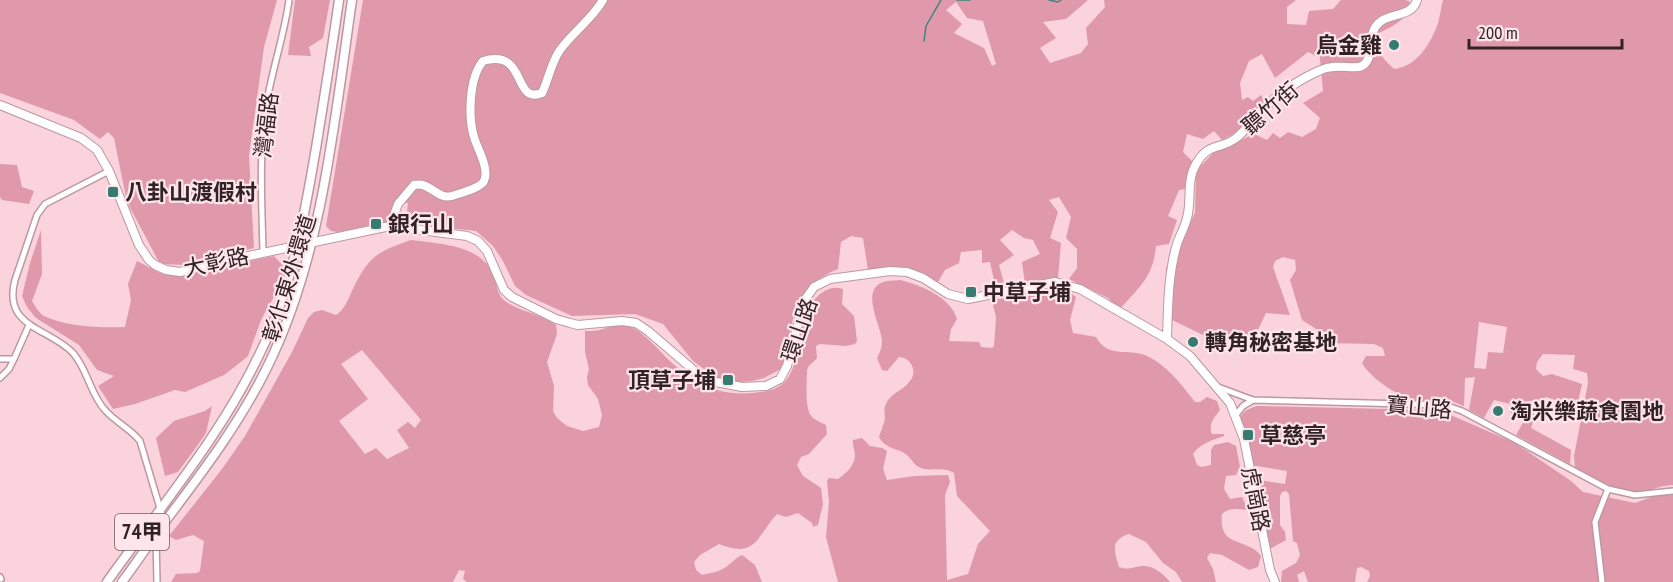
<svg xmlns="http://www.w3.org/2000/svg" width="1673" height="582" viewBox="0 0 1673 582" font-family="'PT Sans Narrow','Noto Sans TC',sans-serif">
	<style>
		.green { fill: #df99ab; fill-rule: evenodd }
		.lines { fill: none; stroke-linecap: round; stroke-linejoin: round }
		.stream { stroke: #3a867c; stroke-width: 1.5 }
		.street-casing { stroke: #bc98a0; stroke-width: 8 }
		.secondary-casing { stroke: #bc98a0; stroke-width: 10 }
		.primary-casing { stroke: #bc98a0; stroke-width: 11 }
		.street { stroke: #fff; stroke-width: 5 }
		.secondary { stroke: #fff; stroke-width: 8 }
		.primary { stroke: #fff; stroke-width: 8 }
		.poi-dot { fill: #367b71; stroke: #fde5ea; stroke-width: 2 }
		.labels { text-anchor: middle; stroke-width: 4.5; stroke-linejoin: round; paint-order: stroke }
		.shield { fill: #fde5ea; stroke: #6e5c61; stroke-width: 1.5 }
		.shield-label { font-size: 21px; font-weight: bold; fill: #312226 }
		.poi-label { font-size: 22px; font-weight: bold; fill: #312226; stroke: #fde5ea; text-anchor: start }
		.street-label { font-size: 22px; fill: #312226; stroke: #fde5ea }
	</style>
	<rect width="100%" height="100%" fill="#fad3dc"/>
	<path class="green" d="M0,0h277l-13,47 -15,109 5,92 -69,17 -25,-1 -33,-62 -13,-64 -6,-6 -8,7 -26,-19 -74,-27z
		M295,0h35l-7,38 -14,9 2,9 -23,-1z
		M363,0h725l-22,19 -23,3 13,16 -16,10 10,15 31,-10 7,-9 -2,-16 19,-21 -1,-7h192l-9,7v17l19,1 3,-14 24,-2 8,-9h64l4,1 2,6c-9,16 -18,19 -34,27 -4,14 7,26 17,35 22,-2 37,-25 44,-46 2,-7 3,-15 5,-23h230v485c-10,0 -18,4 -28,6 -26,5 -48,-12 -70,-23l-1,-12 14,-73 -1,-10 -14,-4 2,-14 -32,-1 -6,8 -1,7 7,7 9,-2 30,10 -4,18 -10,2 -22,-7 -4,3 -14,1c8,8 7,16 3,27l40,22 -1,14 -54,-29 8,-14 -13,-5 -1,-12 -16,-4 -10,18 -15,-8 6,-33 -10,1 -1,28c-6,-2 -13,-6 -19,-7 -7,-2 -16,3 -24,2 -19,-1 -50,-22 -59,-38l4,-7h19l-2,-8 -9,-4 -47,-1 -6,-11 -19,-12 -12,-40 6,-10 -1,-10 -12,-3 -8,4 -2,6 17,48 -24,-2 -10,21 -9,8 -44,-7 -37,-18v-50l10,-3 2,-18 17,-33 1,-42 17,-18 41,-19 13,6 6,-7 7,5 8,-6 14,5 14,-8 4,-11 -17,-15 20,-12 -3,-33 -12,-6 -33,26 -13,-24 -13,7 -9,22 2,17 6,-3 5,4 8,-6 2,3c-1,22 -23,32 -41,42l-8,-9 -11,8 -16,-5 -4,18 10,10 -7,27 -7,1 -11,26 9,4 -8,24 -13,2c-3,32 -17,41 -37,64l-11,-12 -39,-19 8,-11v-19l-11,-11 5,-21 -12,-20 -10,3 9,12 -8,26 11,5 -3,35 -33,6 -3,-22 18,-8 -7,-14 -9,-2 -12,-8 -12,10 14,15 -15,10 6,22 -9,2 -6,-27 -8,1v-13l-21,2 -2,11 -14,7 -7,12 -23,-12h-47l-5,-32 -12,-2 -10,6 -3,27c-51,21 -42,55 -57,100l-17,9 -12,3 -14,1 -23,-5 -22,-16 -30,-37 -28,-10 -63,2 -46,-21 -11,-9 -12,-25 -10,-15 -17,-15 -64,-7 -6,-3 2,-18h-9l-11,19 -50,10 -7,-1 -5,-5zM956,2l11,16 16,3 13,43 -4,2 -8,-18 -30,-15 8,-9 -16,-14zM1479,322l28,5 -4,26 -15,-1 -2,17 -12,-1z
		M0,164l17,1 5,22 12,4 -5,13 -27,-4 -2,-3z
		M41,230l1,44 -10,27c3,5 7,12 12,15 23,11 56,12 81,11l6,-27 -3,-16 9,-23 23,12 16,3 98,-20 14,15 -27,49 -13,36 -11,9 -13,10 -39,17 -10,-2 -40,14 -22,5 -15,-23 16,-10 -17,-6 -18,-25 -43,-27 -9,-11 -5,-11 8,-33z
		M411,240c28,4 65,4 81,31 6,11 3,22 13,30 15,11 36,13 51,24l1,9 -10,28 7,24 -1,25 4,7 10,8 16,5 16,-4 3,-12 -4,-16 -10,-14 -1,-8 2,-8 -4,-17v-21c6,0 12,0 18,-2 8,-3 13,-7 22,-4 14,3 26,17 36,27 30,32 60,48 106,39 40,-8 25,-61 41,-85 3,-4 7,-7 10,-10 8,-7 15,-10 25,-7l-1,15 12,12 3,25 -2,3 -9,2 -26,-2 -4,2 1,12 -9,9 -1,4c0,12 -3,40 6,47 4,3 9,5 13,7l1,9 -18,20 -8,3 -4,8 6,11 18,12 2,16 -5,21 -5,2 -1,-4 -14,-10 -12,4 -9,-3c-21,23 -20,45 -58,30l-19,11 -6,7 2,8 6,5c8,-2 17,-3 24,-8 6,-4 9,-9 16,-12l13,10 7,17h-295l-4,-3 2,-8 -6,-1 -6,12h-282l5,-8 21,-1 3,-2 4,-30 -11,-6 -17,5 -7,-4 53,-67 23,-33 47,-84 16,-34 6,-6 8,-2 14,5c8,-5 12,-15 16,-24 16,-34 24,-39 59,-51zM362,350l59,70 -6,8 -7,-6 -11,8 12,18 -22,11 -11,-11 -11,6 -26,-33 29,-22 -27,-35z
		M900,280c20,5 51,17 57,39l-6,10 -2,12 30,1 2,5 11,1 2,-2 2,-29 -3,-12 2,-5c25,-6 58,-20 81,-3l-6,23 3,13 23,4c13,23 32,10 51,19 21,10 34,28 48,46h5l7,-5 10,4 3,9c-6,8 -12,14 -8,24h12v2c-11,4 -25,8 -31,18l4,11 5,2 9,-2v-15l3,-5 14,-3 8,4 4,21 -4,8 -10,1 -2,13 6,10 12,-2 6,13c-10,-1 -18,-3 -26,4 -4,35 25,23 39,42l-3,11 -9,3 -27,-15 -12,-2 -3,5 6,11 3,13h-34l-6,-10 -13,-9 -17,-21 -17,-8c-19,6 -15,17 -10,33 11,4 15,-1 25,-1 11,0 20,9 26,16h-332l-12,-45 3,-35 -2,-21 2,-3 9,1c8,-6 17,-13 17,-24 0,-6 -3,-9 -2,-15l9,-2 8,8 12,2 5,3 -4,18 4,11 27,-4 34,-1 2,7 -5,13 2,85 21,-6 10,-30 12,-13 -33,-35 -3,-23c-11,-7 -22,-1 -33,-5 -7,-2 -9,-9 -14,-13 -8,-7 -21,-5 -28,-18 2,-6 5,-13 6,-19 0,-5 -2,-8 1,-14 4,-11 17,-13 24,-23 8,-10 1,-23 -11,-24l-12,14 -5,-1 -5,-12c3,-6 5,-10 5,-17 -1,-16 -21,-48 -1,-58 5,-3 13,-2 19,-3z
		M212,406l-6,27 -9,13 -19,26 -13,4 -9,-38 18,-17 31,-10z
		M1257,406l177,4 19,6 62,27 56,38 12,11 52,11 19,-7 19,-2v88h-306l3,-6 -1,-5 -8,-4 -4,1 -2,14h-47l-4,-11 -7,4 2,7h-18l1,-11 14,-8 4,-8 -3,-12 -4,-2 -4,-47 -3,-3 -4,1 -2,4v29l5,7 1,8 -16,9 -17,-70 32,5 2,-13 -37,-6 -11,-43c2,-11 9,-13 18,-16z"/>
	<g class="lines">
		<path class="stream" d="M957,0h13
			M1049,0l9,2 3,-2
			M924,41l2,-15 15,-26"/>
		<defs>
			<path id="street" d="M109,171l-64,33 -8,11 -22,65c-13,48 35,48 58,73 15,17 17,41 32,57 10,12 25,18 35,31l22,74 -4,12
				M263,252c-1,-46 -4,-93 2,-139 5,-38 19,-75 24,-113
				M0,359h14l15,-34
				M0,378l9,-9 5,-10
				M1218,387l35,13 192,5 17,6 146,78 27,6 38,-4
				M1235,416l8,-10 10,-6
				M156,536l1,46
				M0,577l1,2
				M1602,582l-7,-60 13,-33"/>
			<path id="secondary" d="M0,105l81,33 16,12 12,21 30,74 10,15 6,5 11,5 14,2 40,-10 170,-36 77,10 11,5 9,10 17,39 8,7 44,22 14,4 8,2 44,-4 14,2 12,8 49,42 19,9 26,5 24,-1 14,-7 7,-13 17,-65 10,-14 16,-8 60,-8 17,1 16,6 25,16 20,5 87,-17 25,7 87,50 23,17 40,47 14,36 26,131 5,12
				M390,226l8,-22 16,-19c16,-4 23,15 38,11 8,-3 29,-8 32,-15 6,-12 -7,-33 -10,-44 -6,-21 -5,-59 9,-76 45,-13 29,44 59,32 7,-15 9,-30 18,-43 13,-18 32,-31 43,-50
				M1167,339c1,-32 1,-65 10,-95 3,-9 8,-17 10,-26 5,-17 -1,-37 9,-54 12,-22 25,-14 40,-26 9,-6 15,-17 22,-24 17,-18 41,-35 63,-44 15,-7 32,0 41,-4 14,-7 3,-33 18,-44 11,-9 32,-5 37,-22"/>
			<path id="primary" d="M107,582c53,-75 114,-146 153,-229 32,-65 44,-135 56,-205 8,-49 16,-99 23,-148
				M122,582c15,-20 28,-40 42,-59 41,-54 81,-107 109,-168 50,-108 62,-238 79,-355"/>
		</defs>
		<use href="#street" class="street-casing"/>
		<use href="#secondary" class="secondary-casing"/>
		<use href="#primary" class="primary-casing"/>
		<use href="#street" class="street"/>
		<use href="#secondary" class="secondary"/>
		<use href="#primary" class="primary"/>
	</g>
	<g class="poi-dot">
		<circle cx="1394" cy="45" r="6"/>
		<rect x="107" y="186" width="12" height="12" rx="3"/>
		<rect x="370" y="218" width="12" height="12" rx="3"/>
		<rect x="965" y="286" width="12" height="12" rx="3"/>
		<circle cx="1193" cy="342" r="6"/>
		<rect x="722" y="374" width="12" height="12" rx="3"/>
		<circle cx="1498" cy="411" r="6"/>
		<rect x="1242" y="429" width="12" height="12" rx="3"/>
	</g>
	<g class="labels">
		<rect class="shield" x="115" y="514" width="54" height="36" rx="4.5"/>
		<g class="shield-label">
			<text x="142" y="539">74甲</text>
		</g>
		<g class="poi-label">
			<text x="1382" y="53" text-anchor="end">烏金雞</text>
			<text x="125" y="200">八卦山渡假村</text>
			<text x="388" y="232">銀行山</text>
			<text x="983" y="300">中草子埔</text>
			<text x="1205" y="350">轉角秘密基地</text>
			<text x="716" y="388" text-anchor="end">頂草子埔</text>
			<text x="1510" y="419">淘米樂蔬食園地</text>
			<text x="1260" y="443">草慈亭</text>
		</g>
		<g class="street-label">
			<text transform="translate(1270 108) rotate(-41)" y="8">聽竹街</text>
			<text transform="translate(266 125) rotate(-83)" y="8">灣福路</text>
			<text transform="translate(216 262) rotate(-12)" y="8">大彰路</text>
			<text transform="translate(289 278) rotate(-73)" y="8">彰化東外環道</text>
			<text transform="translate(799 330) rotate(-71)" y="8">環山路</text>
			<text transform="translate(1419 407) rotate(5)" y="8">寶山路</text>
			<text transform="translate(1256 499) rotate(79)" y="8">虎崗路</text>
		</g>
	</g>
	<path d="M1469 39v9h153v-9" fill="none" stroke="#312226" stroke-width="3"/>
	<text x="1478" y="39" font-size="18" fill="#312226" stroke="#fde5ea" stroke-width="4.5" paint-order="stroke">200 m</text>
</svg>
